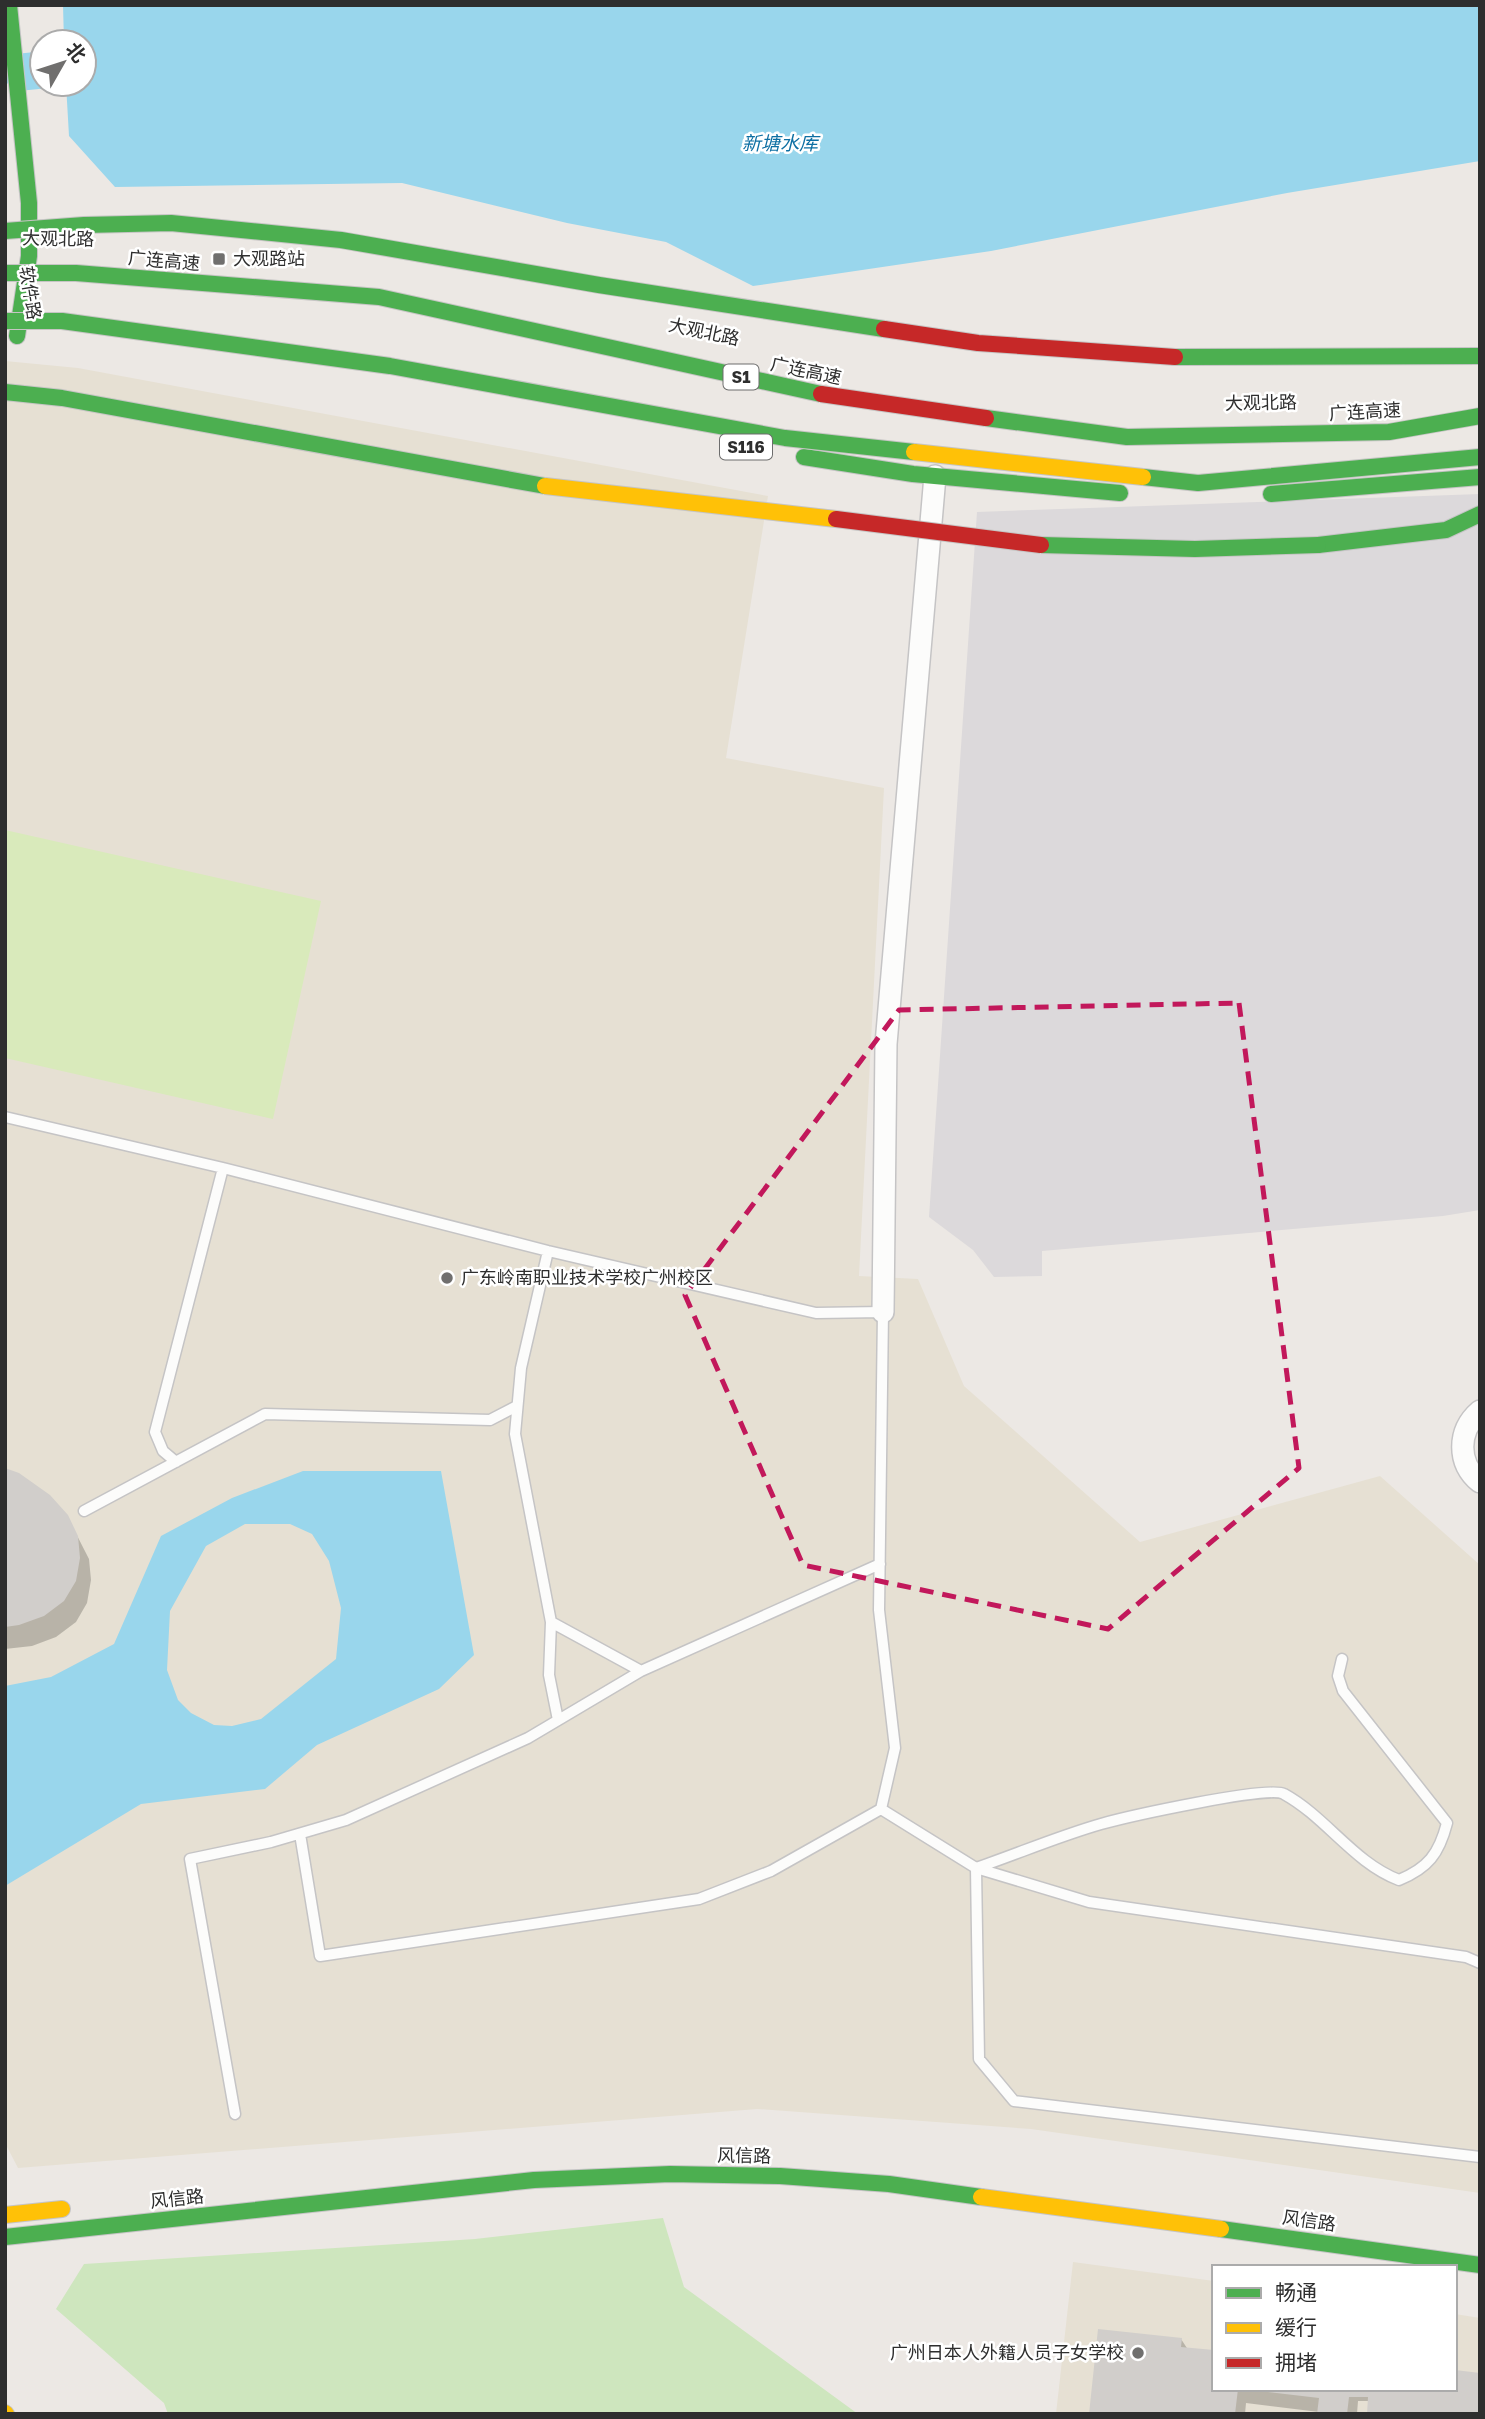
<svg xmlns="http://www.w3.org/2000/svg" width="1485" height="2419" viewBox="0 0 1485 2419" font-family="'Golos Text','Noto Sans SC',sans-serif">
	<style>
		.industrial { fill: #dcd9db }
		.education { fill: #e6e0d3 }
		.green { fill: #cee6be }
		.pitch { fill: #d9eabb }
		.water { fill: #99d6ec; fill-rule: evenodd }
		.shadow { fill: #0003 }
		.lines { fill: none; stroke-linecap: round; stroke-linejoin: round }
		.river { stroke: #99d6ec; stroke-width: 37 }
		.building { fill: #d1cecb }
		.lane-casing { stroke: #c5c4c5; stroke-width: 13 }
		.street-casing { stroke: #c5c4c5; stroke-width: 24 }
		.fast-casing { stroke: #c5c4c5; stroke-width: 18 }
		.slow-casing { stroke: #c5c4c5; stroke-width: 18 }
		.lane { stroke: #fcfcfb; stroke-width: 10 }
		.street { stroke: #fcfcfb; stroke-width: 21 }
		.fast { stroke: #4caf50; stroke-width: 16 }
		.slow { stroke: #ffc107; stroke-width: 16 }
		.fast-bridge-casing { stroke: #c6c5c4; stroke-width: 18; stroke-linecap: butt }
		.slow-bridge-casing { stroke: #c6c5c4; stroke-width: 18; stroke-linecap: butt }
		.jam-bridge-casing { stroke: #c6c5c4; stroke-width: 18; stroke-linecap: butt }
		.fast-bridge { stroke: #4caf50; stroke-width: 16 }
		.slow-bridge { stroke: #ffc107; stroke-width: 16 }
		.jam-bridge { stroke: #c62828; stroke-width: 16 }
		.marked { fill: none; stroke: #c2185b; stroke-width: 5; stroke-dasharray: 14 9; stroke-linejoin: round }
		.poi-dot { fill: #706f6e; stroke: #fff; stroke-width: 2.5 }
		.labels { text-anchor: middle; stroke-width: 5; stroke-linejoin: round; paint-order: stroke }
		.shield { fill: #fff; stroke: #6d6d6d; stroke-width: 2 }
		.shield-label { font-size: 16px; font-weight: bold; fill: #2e2e2e }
		.street-label { font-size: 18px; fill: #2e2e2e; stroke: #fff }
		.poi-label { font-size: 18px; fill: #2e2e2e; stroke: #fff; text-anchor: start }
		.water-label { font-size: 19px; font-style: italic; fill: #0d6fa3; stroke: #fff }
	</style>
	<rect width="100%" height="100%" fill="#ece8e4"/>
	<path class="industrial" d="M1480,494v716l-37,6 -401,35v25l-48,1 -21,-27 -44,-33 48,-705z"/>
	<path class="education" d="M5,361l73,7 690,128 -42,262 158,30 -25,488 59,3 46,107 176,156 240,-66 100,89v628l-449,-64 -274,-20 -739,59 -13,-25z
		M1073,2262l141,19v108h241v-75l25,4v96h-424z"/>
	<path class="green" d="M663,2218l21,69 174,127h-690l-4,-11 -108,-94 28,-45 391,-25z"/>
	<path class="pitch" d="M5,830l316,71 -48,218 -268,-61z"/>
	<path class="water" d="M63,5h1417v156l-193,32 -296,58 -238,35 -87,-44 -99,-19 -165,-40 -287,4 -46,-51 -3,-52h18v-42h-20z
		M303,1471h138l33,184 -35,34 -122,56 -52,44 -124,15 -136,82v-200l46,-9 63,-33 47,-108 71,-38zM245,1524h45l22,10 17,27 12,47 -5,51 -75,60 -29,7 -18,-1 -23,-12 -13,-13 -11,-30 3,-59 36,-65z"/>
	<path class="shadow" d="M5,1470l62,46 22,43 2,21 -4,23 -11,19 -20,15 -24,9 -27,3z
		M1181,2339l33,50h241l25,25 -110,-13h-12l-1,13h-38v-2l-73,-9 -1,11h-154z"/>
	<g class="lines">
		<path class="river" d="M22,72l20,-2"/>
	</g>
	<path class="building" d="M5,1468l14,5 31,22 18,20 10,21 2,22 -4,23 -12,20 -20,15 -25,9 -14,2z
		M1098,2329l84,9 -1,9 33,3v39h24l-3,25h-146z
		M1455,2370l25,3v41h-113l1,-17h-19l-2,17h-30l2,-16 -59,-7v-2h195z"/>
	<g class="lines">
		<defs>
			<path id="lane" d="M5,1117l218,51 325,83 268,62 67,-1 -4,298 16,138 -14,61 -110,62 -72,28 -379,57 -20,-122
				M548,1251l-27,117 -6,66 36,188 -2,53 9,45
				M176,1462l-13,-11 -8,-19 68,-264
				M84,1511l181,-97 225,6 27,-14
				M551,1622l90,49
				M881,1809l95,59 113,34 377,55 14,6
				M976,1868c41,-14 83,-32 125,-44 25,-7 168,-39 183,-30 42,23 70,69 115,86 29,-12 40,-26 48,-57l-104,-132 -5,-15 4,-17
				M976,1868l3,191 35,42 466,56
				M235,2114l-45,-255 81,-17 75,-22 182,-82 113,-67 239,-107"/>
			<path id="street" d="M883,1312l3,-268 49,-568
				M1480,1411c-23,20 -23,52 0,71"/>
			<path id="fast" d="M9,5l20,198v53l-12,80
				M1175,357l305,-1
				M804,457l109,17 207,19
				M1271,494l209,-17
				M1318,545l128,-15 34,-16
				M1221,2229l259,36
				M5,2237l529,-57 136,-6 110,2 109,8 92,13"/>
			<path id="slow" d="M981,2197l240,32
				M5,2215l57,-6
				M5,2413l1,1"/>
		</defs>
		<use href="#lane" class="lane-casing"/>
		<use href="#street" class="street-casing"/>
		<use href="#fast" class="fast-casing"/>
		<use href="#slow" class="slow-casing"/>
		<use href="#lane" class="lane"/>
		<use href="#street" class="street"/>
		<use href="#fast" class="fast"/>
		<use href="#slow" class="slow"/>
		<defs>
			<path id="fast-bridge" d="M5,231l79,-6 87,-2 170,17 258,45 285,44
				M5,273h71l303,24 442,97
				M5,321h57l328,45 395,72 129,14
				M5,392l57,6 483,88
				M986,418l141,19 262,-5 91,-16
				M1143,477l55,6 282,-26
				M1041,545l154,4 123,-4"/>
			<path id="slow-bridge" d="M914,452l229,25
				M545,486l291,33"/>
			<path id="jam-bridge" d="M884,329l94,14 197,14
				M821,394l165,24
				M836,519l205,26"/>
		</defs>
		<use href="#fast-bridge" class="fast-bridge-casing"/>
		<use href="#slow-bridge" class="slow-bridge-casing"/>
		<use href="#jam-bridge" class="jam-bridge-casing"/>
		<use href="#fast-bridge" class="fast-bridge"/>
		<use href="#slow-bridge" class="slow-bridge"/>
		<use href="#jam-bridge" class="jam-bridge"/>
	</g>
	<path class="marked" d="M1239,1003l60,465 -191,161 -305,-64 -118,-270 214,-285z"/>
	<g class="poi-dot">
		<rect x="212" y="252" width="14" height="14" rx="3.5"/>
		<circle cx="447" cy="1278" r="7"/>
		<circle cx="1138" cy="2353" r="7"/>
	</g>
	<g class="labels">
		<g class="shield">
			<rect x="723.5" y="364.5" width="35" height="25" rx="5"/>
			<rect x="720" y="434.5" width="52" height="25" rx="5"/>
		</g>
		<g class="shield-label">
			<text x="741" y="383">S1</text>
			<text x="746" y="453">S116</text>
		</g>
		<g class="street-label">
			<text transform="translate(58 239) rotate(1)" y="6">大观北路</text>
			<text transform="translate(164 261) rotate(5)" y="6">广连高速</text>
			<text transform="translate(30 293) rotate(81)" y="6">软件路</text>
			<text transform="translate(704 332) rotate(12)" y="6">大观北路</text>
			<text transform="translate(806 371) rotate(12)" y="6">广连高速</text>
			<text transform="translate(1261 403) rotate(-1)" y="6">大观北路</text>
			<text transform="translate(1365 412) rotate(-3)" y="6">广连高速</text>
			<text transform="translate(744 2156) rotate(1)" y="6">风信路</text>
			<text transform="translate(177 2199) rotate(-6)" y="6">风信路</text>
			<text transform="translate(1309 2221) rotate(8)" y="6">风信路</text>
		</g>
		<g class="poi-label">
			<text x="233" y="265">大观路站</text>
			<text x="461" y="1284">广东岭南职业技术学校广州校区</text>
			<text x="1124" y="2359" text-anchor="end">广州日本人外籍人员子女学校</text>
		</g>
		<g class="water-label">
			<text x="780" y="150">新塘水库</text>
		</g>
	</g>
	<rect width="1485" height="2419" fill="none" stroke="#2e2e2e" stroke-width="14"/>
	<rect x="1212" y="2265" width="245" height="126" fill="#ffffff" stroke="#ababab" stroke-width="2"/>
	<rect x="1226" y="2288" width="35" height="10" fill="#4caf50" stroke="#ababab" stroke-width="2"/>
	<text x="1275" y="2300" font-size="21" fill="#2e2e2e">畅通</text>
	<rect x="1226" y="2323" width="35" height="10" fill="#ffc107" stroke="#ababab" stroke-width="2"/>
	<text x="1275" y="2335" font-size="21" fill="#2e2e2e">缓行</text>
	<rect x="1226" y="2358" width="35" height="10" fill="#c62828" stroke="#ababab" stroke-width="2"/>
	<text x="1275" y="2370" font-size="21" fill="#2e2e2e">拥堵</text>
	<g transform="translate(63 63) rotate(51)"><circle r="33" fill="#ffffff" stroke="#ababab" stroke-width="2"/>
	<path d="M0-5L12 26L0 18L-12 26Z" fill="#706f6e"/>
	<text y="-10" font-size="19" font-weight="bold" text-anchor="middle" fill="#2e2e2e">北</text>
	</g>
</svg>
